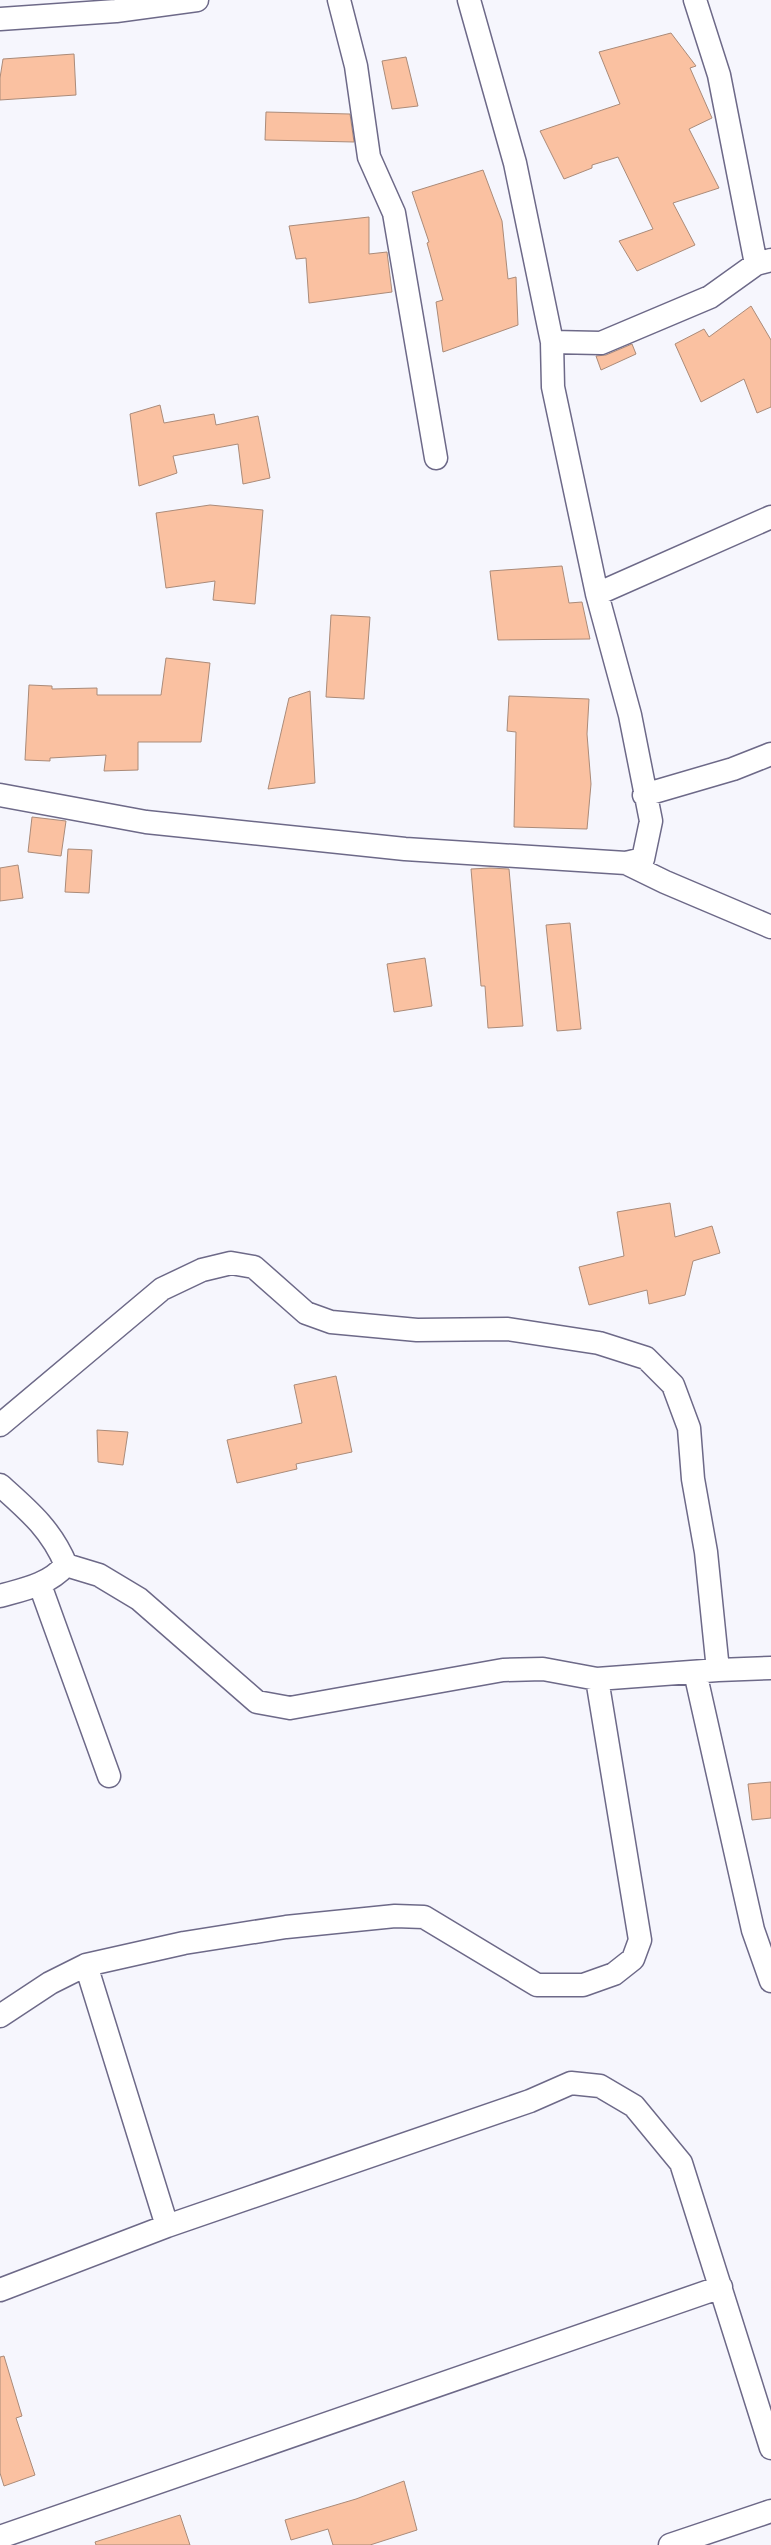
<svg xmlns="http://www.w3.org/2000/svg" width="771" height="2545" viewBox="0 0 771 2545" font-family="Poppins,sans-serif">
	<style>
		.building { fill: #fac1a1; stroke: #ab8b79 }
		.lines { fill: none; stroke-linecap: round; stroke-linejoin: round }
		.street-casing { stroke: #6d6988; stroke-width: 25 }
		.street { stroke: #fff; stroke-width: 22 }
	</style>
	<rect width="100%" height="100%" fill="#f6f6fd"/>
	<path class="building" d="M671,33l25,33 -6,2 22,50 -23,11 30,59 -46,15 22,42 -58,26 -18,-30 34,-12 -35,-72 -26,8v3l-28,11 -24,-48 80,-27 -21,-52z
		M74,54l2,41 -76,5v-22l3,-19z
		M406,57l12,49 -26,3 -10,-48z
		M266,112l84,2 4,28 -89,-2z
		M483,170l19,51 6,58 8,-2 2,48 -75,27 -7,-50 7,-2 -16,-57 2,-1 -17,-50z
		M369,217v37l18,-2 5,40 -83,11 -3,-45 -10,1 -7,-33z
		M751,306l20,34v67l-14,6 -13,-34 -43,23 -26,-58 29,-15 5,8z
		M632,344l4,10 -35,16 -5,-14 10,-1z
		M160,405l4,18 50,-9 2,11 42,-9 12,62 -27,6 -5,-40 -65,12 4,17 -38,13 -9,-72z
		M210,505l53,5 -8,94 -42,-4 2,-19 -49,7 -10,-75z
		M562,566l7,37 13,-1 8,37 -92,1 -8,-69z
		M331,615l39,2 -6,82 -38,-2z
		M166,658l44,5 -9,79h-63v28l-34,1 2,-16 -56,3v3l-25,-1 4,-75 23,1v3l45,-1v7h64z
		M310,691l5,92 -47,6 21,-91z
		M509,696l80,3 -2,35 4,50 -4,45 -73,-2 2,-95 -9,-1z
		M32,817l34,4 -5,35 -33,-4z
		M68,849l24,1 -3,43 -24,-1z
		M18,865l5,33 -23,3v-33z
		M490,868l19,1 14,157 -35,2 -3,-42h-4l-10,-117z
		M570,923l11,106 -24,2 -11,-106z
		M425,958l7,48 -38,6 -7,-48z
		M670,1203l5,34 37,-11 8,27 -27,8 -8,34 -36,9 -2,-14 -58,15 -10,-38 45,-11 -7,-44z
		M336,1376l16,76 -56,12 1,5 -60,14 -10,-43 75,-17 -8,-38z
		M97,1430l31,2 -5,33 -25,-3z
		M771,1782v36l-19,2 -4,-36z
		M4,2356l18,60 -6,2 19,57 -31,11 -4,-13v-116z
		M404,2481l13,49 -47,15h-37l-5,-16 -37,11 -6,-20 71,-21z
		M180,2515l10,30h-94l-1,-3z"/>
	<g class="lines">
		<defs>
			<path id="street" d="M339,0l17,66 13,91 25,56 42,245
				M695,0l24,75 37,189
				M0,19l116,-8 81,-11
				M552,342l49,1 109,-46 46,-33 15,-4
				M597,594l174,-77
				M0,795l146,27 259,27 221,14 17,-4 8,-38 -21,-106 -33,-121 -44,-207 -1,-45 -37,-179 -46,-163
				M644,795l89,-26 38,-15
				M626,863l39,19 106,45
				M0,1425l162,-136 40,-19 29,-7 23,4 52,46 25,9 86,8 91,-1 91,14 47,15 27,27 16,43 4,51 13,73 12,118
				M0,1485c28,25 51,44 66,80 -18,20 -41,24 -66,31
				M66,1565l33,10 40,24 118,103 33,6 213,-38 40,-1 54,10 121,-9 53,-2
				M40,1585l69,191
				M695,1672l58,258 18,51
				M86,1965l81,261
				M0,2016l50,-33 36,-18 98,-22 102,-16 109,-11 29,1 113,68h46l31,-11 19,-15 7,-19 -43,-261
				M0,2290l167,-64 363,-125 41,-18 29,3 34,20 47,57 90,285
				M0,2537l721,-250
				M670,2545l101,-34"/>
		</defs>
		<use href="#street" class="street-casing"/>
		<use href="#street" class="street"/>
	</g>
</svg>
